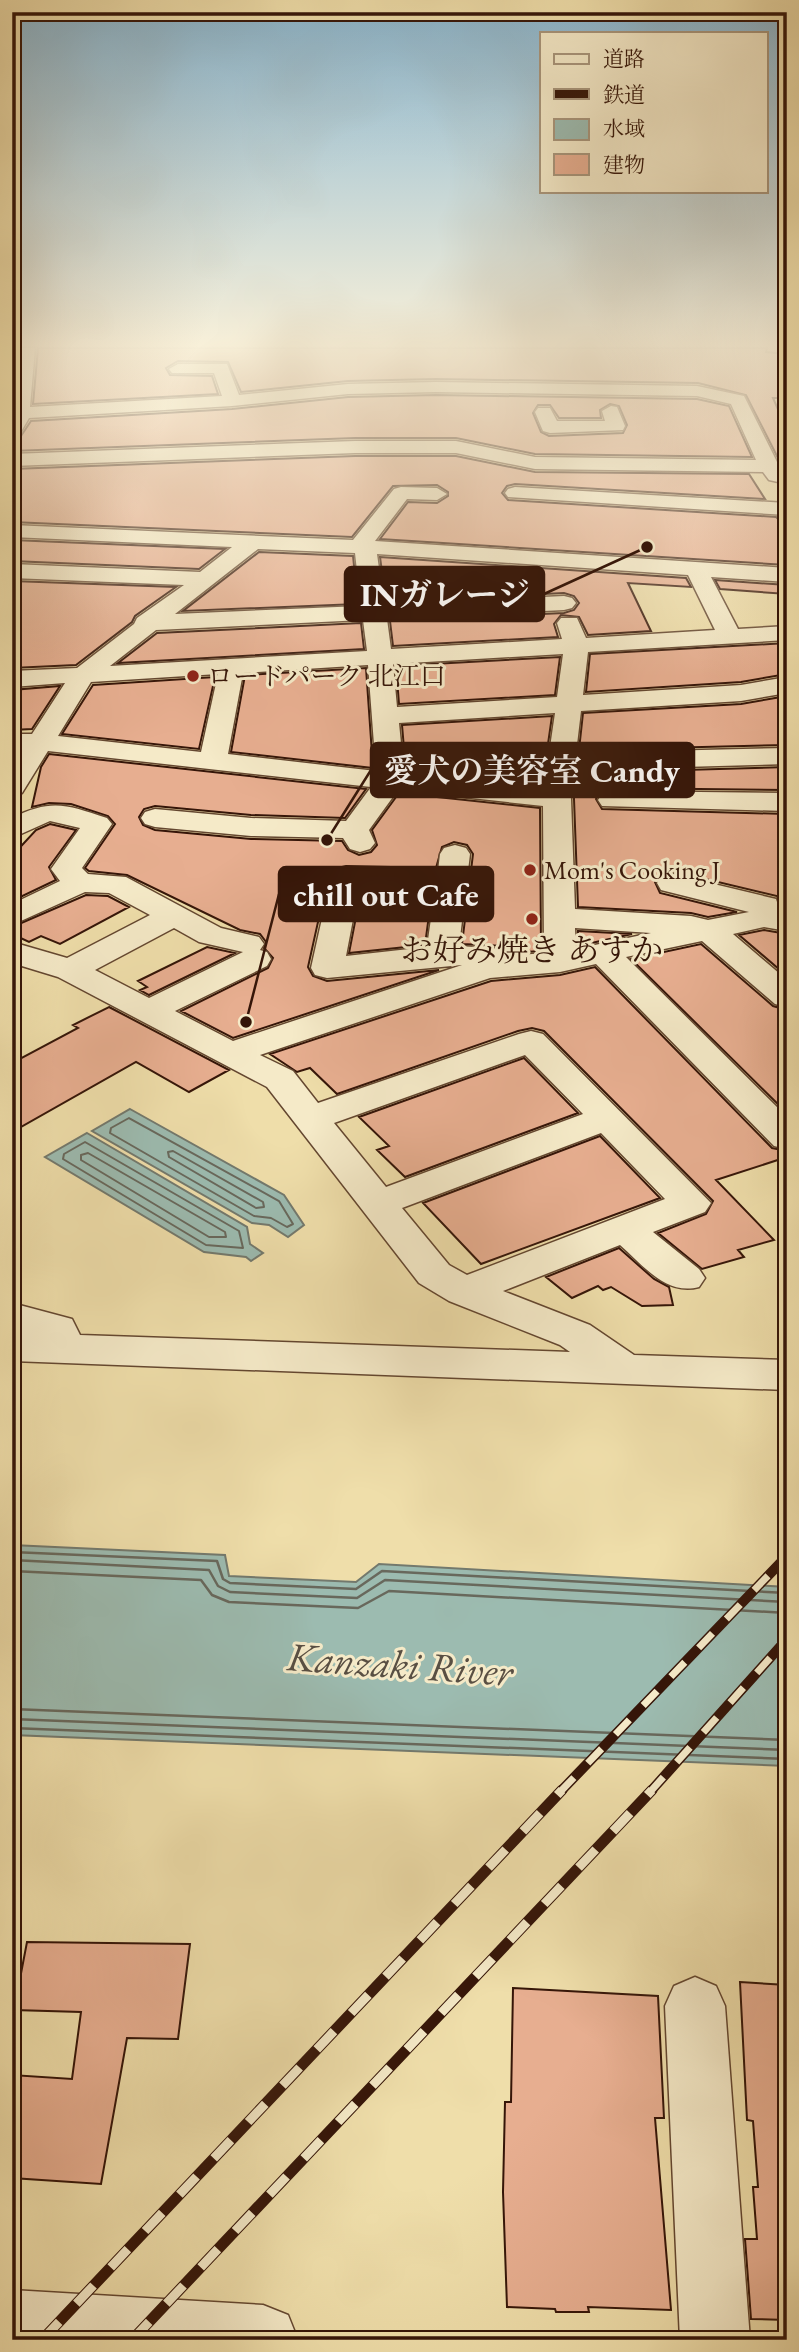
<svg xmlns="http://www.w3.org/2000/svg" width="799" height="2352" viewBox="0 0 799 2352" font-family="'EB Garamond','Noto Serif JP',serif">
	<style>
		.water { fill: #9cbbb0; stroke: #73796d; stroke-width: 2 }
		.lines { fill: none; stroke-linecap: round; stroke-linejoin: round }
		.shore-far1 { stroke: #68685c; stroke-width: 2 }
		.shore { stroke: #68685c; stroke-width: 2.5 }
		.building { fill: #e7ae90; stroke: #351508; stroke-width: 2; fill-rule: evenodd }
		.minor-casing { stroke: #644730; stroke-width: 3 }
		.minor { fill: #f5eac8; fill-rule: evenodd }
		.rail-far1-casing { stroke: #351508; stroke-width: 10 }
		.rail-casing { stroke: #351508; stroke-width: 11 }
		.rail-far1 { stroke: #f5eac8; stroke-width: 7; stroke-dasharray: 20; stroke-linecap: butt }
		.rail { stroke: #f5eac8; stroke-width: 9; stroke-dasharray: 25; stroke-linecap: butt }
		.poi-dot { fill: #8f2418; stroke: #f5eac8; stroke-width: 2.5 }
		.labels { text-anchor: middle; stroke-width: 6; stroke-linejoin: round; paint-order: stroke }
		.far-poi-label { font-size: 26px; fill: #351508; stroke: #f5eac8; text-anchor: start }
		.poi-label { font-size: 32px; fill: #351508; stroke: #f5eac8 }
		.near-water-label { font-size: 40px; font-style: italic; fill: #594f43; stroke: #f5eac8 }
		.leader { fill: none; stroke: #351508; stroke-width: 2.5 }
		.callout-dot { fill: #351508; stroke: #f5eac8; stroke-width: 2.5 }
		.callout { fill: #351508; stroke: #351508; stroke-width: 2.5 }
		.callout-label { font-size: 33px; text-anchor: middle; font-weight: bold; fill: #fff }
	</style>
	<rect width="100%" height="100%" fill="#efdeaa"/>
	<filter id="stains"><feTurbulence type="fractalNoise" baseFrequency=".00286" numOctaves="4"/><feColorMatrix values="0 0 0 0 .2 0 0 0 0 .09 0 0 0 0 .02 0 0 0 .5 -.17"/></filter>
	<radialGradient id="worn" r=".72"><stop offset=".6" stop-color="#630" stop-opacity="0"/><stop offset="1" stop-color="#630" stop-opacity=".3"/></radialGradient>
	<path class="water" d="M130,1109l154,86 20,30 -16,12 -19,-12 -17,-2 -160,-92z
		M87,1133l160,94 3,17 13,9 -12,8 -5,-4 -42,-5 -159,-95z
		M12,1545l213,10 4,21 127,6 23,-18 408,23v179l-775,-31z"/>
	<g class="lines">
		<path class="shore-far1" d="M129,1118l150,83 14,23 -6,3 -16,-9 -17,-2 -144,-83 1,-5z
			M85,1142l154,89 4,17 -37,-3 -143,-86 1,-5z
			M173,1151l90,51 1,5 -8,1 -87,-51 -1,-5z
			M88,1153l137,79 1,5h-17l-128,-77v-5z"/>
		<path class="shore" d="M12,1552l205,9 6,18 7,4 126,6 26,-18 405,22
			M12,1560l197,10 9,16 12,6 127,6 28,-18 402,22
			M12,1571l189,9 11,15 17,7 129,6 31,-17 398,22
			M12,1709l775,31
			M12,1719l775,31
			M12,1728l775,31"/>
	</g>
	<path class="building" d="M38,348h729l-1,4 21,2v44h-14l14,32v35l-6,-1 -35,-69 -48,-12 -262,-4 -88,2 -107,11 -13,-30 -50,-1 -12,7 4,7 42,1 6,18 -185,10z
		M436,395l261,4 32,7 23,51 -217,-3 -79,-16h-101l-343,13v-12l9,-3 10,-15 201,-12 116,-12zM610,404l9,2 8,19 -4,8 -74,3 -8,-4 -8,-19 5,-8h12l9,13h42l-1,-8z
		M355,456h101l79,16 214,2 16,25 -250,-15 -8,2 -5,7 6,7 268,17 11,10v38l-407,-26 28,-37 29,1 11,-7v-4l-11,-7 -44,1 -41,51 -340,-15v-53z
		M12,540l213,9 -26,20 -187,-8z
		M259,552l94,4 5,48 -175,7z
		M380,557l306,21 5,9 -63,-4 23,48 -63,4 -9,-18 -18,-2 -7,9 4,13 -165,9 -3,-25 174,-8 10,-3 5,-7 -5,-7 -10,-3 -178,9z
		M715,580l72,5v9l-67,-5z
		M12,581l164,6 -41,29 -3,6 -56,43 -64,3z
		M361,623l3,26 -246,14 39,-30z
		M787,643v31l-46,8 -155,10 4,-38z
		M560,657l-5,38 -156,9 -3,-38z
		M366,668l7,100 -142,-16 14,-77z
		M215,677l-16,72 -137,-15 31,-49z
		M60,686l-28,43 -20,1v-40z
		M787,696v49l-208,5 4,-37 158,-9z
		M552,716l-10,70 -136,-14 -4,-47z
		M49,754l317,35 -21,29 -94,-3 -96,-9 -11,3 -5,8 4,8 12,5 96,9 91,2 6,9 11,5 12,-3 6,-7 -5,-15 27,-37 141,15 1,143 -32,2 -5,-7 -42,-2 11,-90 -6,-9 -13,-3 -12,5 -6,21 -90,-2 -12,3 -6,8 -20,90 5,9 14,5 112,-11 -206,68 -52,-27 87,-43 5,-10 -9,-10 2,-6 -6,-8 -20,-4 -113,-55 -38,-4 -4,-3 30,-44 -7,-8 -37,-12 -22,-1 -17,4 9,-40z
		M787,767v23l-175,-2 -11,3 -5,8 6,10 185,5v95h-5l-5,-13 -105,-25 -11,2 -6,9 5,11 77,19 -29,5 -17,-4 -113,-6 -4,-108 2,-26z
		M50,824l26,6 -27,37 7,13 -44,21v-45l24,-26z
		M361,891l71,2 -7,52 -76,8z
		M86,895l22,1 21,11 -69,37 -19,-8 -12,6 -17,-8v-7z
		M764,930l23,4v42l-48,-41z
		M578,931l54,3 -54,12z
		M701,944l72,62 14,4v103l-156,-154z
		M207,947l28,6 -86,42 -9,-5 7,-3 -9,-6z
		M595,967l177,181 15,3v6l-71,23 58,60 -36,10 6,7 -42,12 -44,-36 48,-19 7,-13 -169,-170 -12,-3 -14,3 -181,63 -27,-26 -13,4 -27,-18 221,-73 69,-6z
		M109,1007l120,63 -40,22 -53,-30 -124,70v-69l66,-35 -5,-3z
		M524,1058l54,55 -173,64 -28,-27 12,-4 -30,-29z
		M600,1136l60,62 -179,66 -58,-61z
		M619,1248l35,31 15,8 4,18 -31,1 -31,-19 -8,3 -5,-4 -26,12 -26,-21z
		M27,1942l163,2 -12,95 -51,-1 -26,146 -89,-6v-103l60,4 9,-67 -67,-2z
		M740,1982l47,3v335l-36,-1 -6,-80h12l-4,-52h5l-5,-66 -6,-1z
		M513,1988l145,8 6,122h-9l16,192 -83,-3 1,5h-33l-1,-3 -48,-2 -4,-115 2,-90h6z"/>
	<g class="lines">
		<defs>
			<path id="minor" d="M19,348h16l-5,59 192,-11 -8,-23h-42l-3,-4 9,-5h49l12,31 109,-11 88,-2 261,4 47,10 35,70 8,6v12l-18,-4 -6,-8 -228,-3 -79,-16h-101l-343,13v-12l343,-13h101l79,16 221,3 -25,-56 -34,-8 -261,-4 -88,2 -116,12 -203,12 -10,17 -7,2v-35z
				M611,406l6,1 8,19 -2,4 -73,3 -7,-2 -8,-19 3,-4h12l7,13h48l-3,-10z
				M401,487l36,1 10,6 -10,6 -30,-1 -32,42 412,27v14l-76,-5 27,52 49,-3v14l-199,12 -5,43 158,-10 46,-8v16l-46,8 -160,10 -5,42 211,-5v16l-213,6 -3,29 4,110 116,7 17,4 41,-8 -88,-22 -4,-7 4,-7 11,-2 104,25 4,12 7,1v19l-23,-4 -31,7 54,46v27l-12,-3 -73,-63 -76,16 161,160v32l-13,-3 -178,-182 -36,8 -70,6 -230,77 33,16 25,32 201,-69 12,-3 12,3 168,169 -6,9 -52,20 46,37 6,9 -6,9c-33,9 -56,-22 -79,-42l-117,46 87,34 44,30 153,5v30l-775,-29v-28h7l-7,-2v-28l60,16 8,16 490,17 -10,-7 -111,-44 -30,-18 -152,-196 -209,-110 -46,-14v-21l55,16 83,-43 -41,-22 -24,-1 -73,33v-21l48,-23 -9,-12 29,-41 -30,-7 -38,17v-20c40,-20 55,-13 95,0l5,6 -30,44 6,6 38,3 95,51 38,9 5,7 -4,6 7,2 4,7 -4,7 -92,45 58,30 229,-76 -135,13 -12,-3 -4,-7 20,-90 4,-6 11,-3 92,2 2,-17 4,-6 11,-3 11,3 4,6 -11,92 45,3 4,7 36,-3 -1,-147 -145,-16 -29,40 6,13 -5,6 -10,3 -10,-3 -7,-11 -92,-2 -96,-9 -10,-3 -4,-6 4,-6 10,-3 96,9 95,3 25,-34 -323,-36 -26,42 -10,2v-30l10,-15h-10v-16h20l33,-51 -53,4v-16l65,-3 57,-44 3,-6 47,-33 -172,-7v-14l188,8 32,-25 -220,-10v-12l341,15 41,-51zM258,549l97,4 6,53 -186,8zM377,554l311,21 27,55 -129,8 -9,-20h-16l-4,5 5,16 -171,10 -4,-30 177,-9 8,-2 4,-5 -4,-5 -8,-2 -180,9zM363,620l4,31 -257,15 46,-36zM563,654l-6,43 -160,10 -4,-43zM368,665l8,106 -148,-17 15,-81zM218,674l-17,78 -143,-16 33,-54zM555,713l-11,76 -140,-15 -5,-51zM359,888l76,2 -8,57 -81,9zM174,928l25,14 44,10 -94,46 -54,-28zM575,928l76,5 -75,16zM525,1055l58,59 -197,73 -52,-64zM601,1133l64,66 -198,76 -18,-10 -47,-57z
				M515,487l272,16v12l-279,-18 -3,-4 3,-4z
				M612,791l175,2v18l-185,-5 -4,-6 4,-6z
				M695,1977l21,9 9,20 25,334h-70l-15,-334 9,-20z
				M12,2290l251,15 25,10 10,25h-286z"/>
		</defs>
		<use href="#minor" class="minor-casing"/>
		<use href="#minor" class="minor"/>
		<defs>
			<path id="rail-far1" d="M560,1792l227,-236
				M650,1792l137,-153"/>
			<path id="rail" d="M42,2340l520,-550
				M132,2340l520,-550"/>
		</defs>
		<use href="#rail-far1" class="rail-far1-casing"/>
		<use href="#rail" class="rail-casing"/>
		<use href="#rail-far1" class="rail-far1"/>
		<use href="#rail" class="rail"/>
	</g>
	<linearGradient id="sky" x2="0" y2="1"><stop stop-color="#89b7d2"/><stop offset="0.51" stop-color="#f8f0d9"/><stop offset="1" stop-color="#f8f0d9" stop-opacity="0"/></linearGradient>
	<rect width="799" height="677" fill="url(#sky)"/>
	<g class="poi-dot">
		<circle cx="193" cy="676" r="7"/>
		<circle cx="530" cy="870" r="7"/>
		<circle cx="532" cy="919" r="7"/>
	</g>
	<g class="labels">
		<g class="far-poi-label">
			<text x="207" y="685">ロードパーク 北江口</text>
			<text x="544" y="879">Mom's Cooking J</text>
		</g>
		<g class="poi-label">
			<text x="532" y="961">お好み焼き あすか</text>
		</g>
		<g class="near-water-label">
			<text transform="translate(400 1664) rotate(4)" y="14">Kanzaki River</text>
		</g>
	</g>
	<path class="leader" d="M647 547L544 594M327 840L371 770M246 1022L279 894"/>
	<g class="callout-dot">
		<circle cx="647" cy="547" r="7"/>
		<circle cx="327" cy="840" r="7"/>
		<circle cx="246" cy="1022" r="7"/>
	</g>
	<g class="callout">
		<rect x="345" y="567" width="199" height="54" rx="7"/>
		<rect x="371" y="743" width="323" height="54" rx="7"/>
		<rect x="279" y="867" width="214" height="54" rx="7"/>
	</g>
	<g class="callout-label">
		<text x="445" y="606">INガレージ</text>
		<text x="532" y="782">愛犬の美容室 Candy</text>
		<text x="386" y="906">chill out Cafe</text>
	</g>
	<rect width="799" height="2352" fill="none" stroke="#efdeaa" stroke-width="42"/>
	<rect x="14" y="14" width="771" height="2324" fill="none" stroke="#351508" stroke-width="3.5"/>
	<rect x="21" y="21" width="757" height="2310" fill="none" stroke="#351508" stroke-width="2"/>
	<rect x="540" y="32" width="228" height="161" fill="#f5eac8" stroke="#a8957b" stroke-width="2"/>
	<rect x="554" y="54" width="35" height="10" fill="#f5eac8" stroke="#a8957b" stroke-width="2"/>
	<text x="603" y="66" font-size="21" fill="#351508">道路</text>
	<rect x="554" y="89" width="35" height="10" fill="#351508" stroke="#a8957b" stroke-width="2"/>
	<text x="603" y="102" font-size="21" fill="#351508">鉄道</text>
	<rect x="554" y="119" width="35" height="21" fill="#9cbbb0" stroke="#a8957b" stroke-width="2"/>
	<text x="603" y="136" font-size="21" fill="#351508">水域</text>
	<rect x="554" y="154" width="35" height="21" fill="#e7ae90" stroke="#a8957b" stroke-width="2"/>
	<text x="603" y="172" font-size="21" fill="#351508">建物</text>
	<rect width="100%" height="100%" filter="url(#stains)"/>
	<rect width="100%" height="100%" fill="url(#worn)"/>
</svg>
